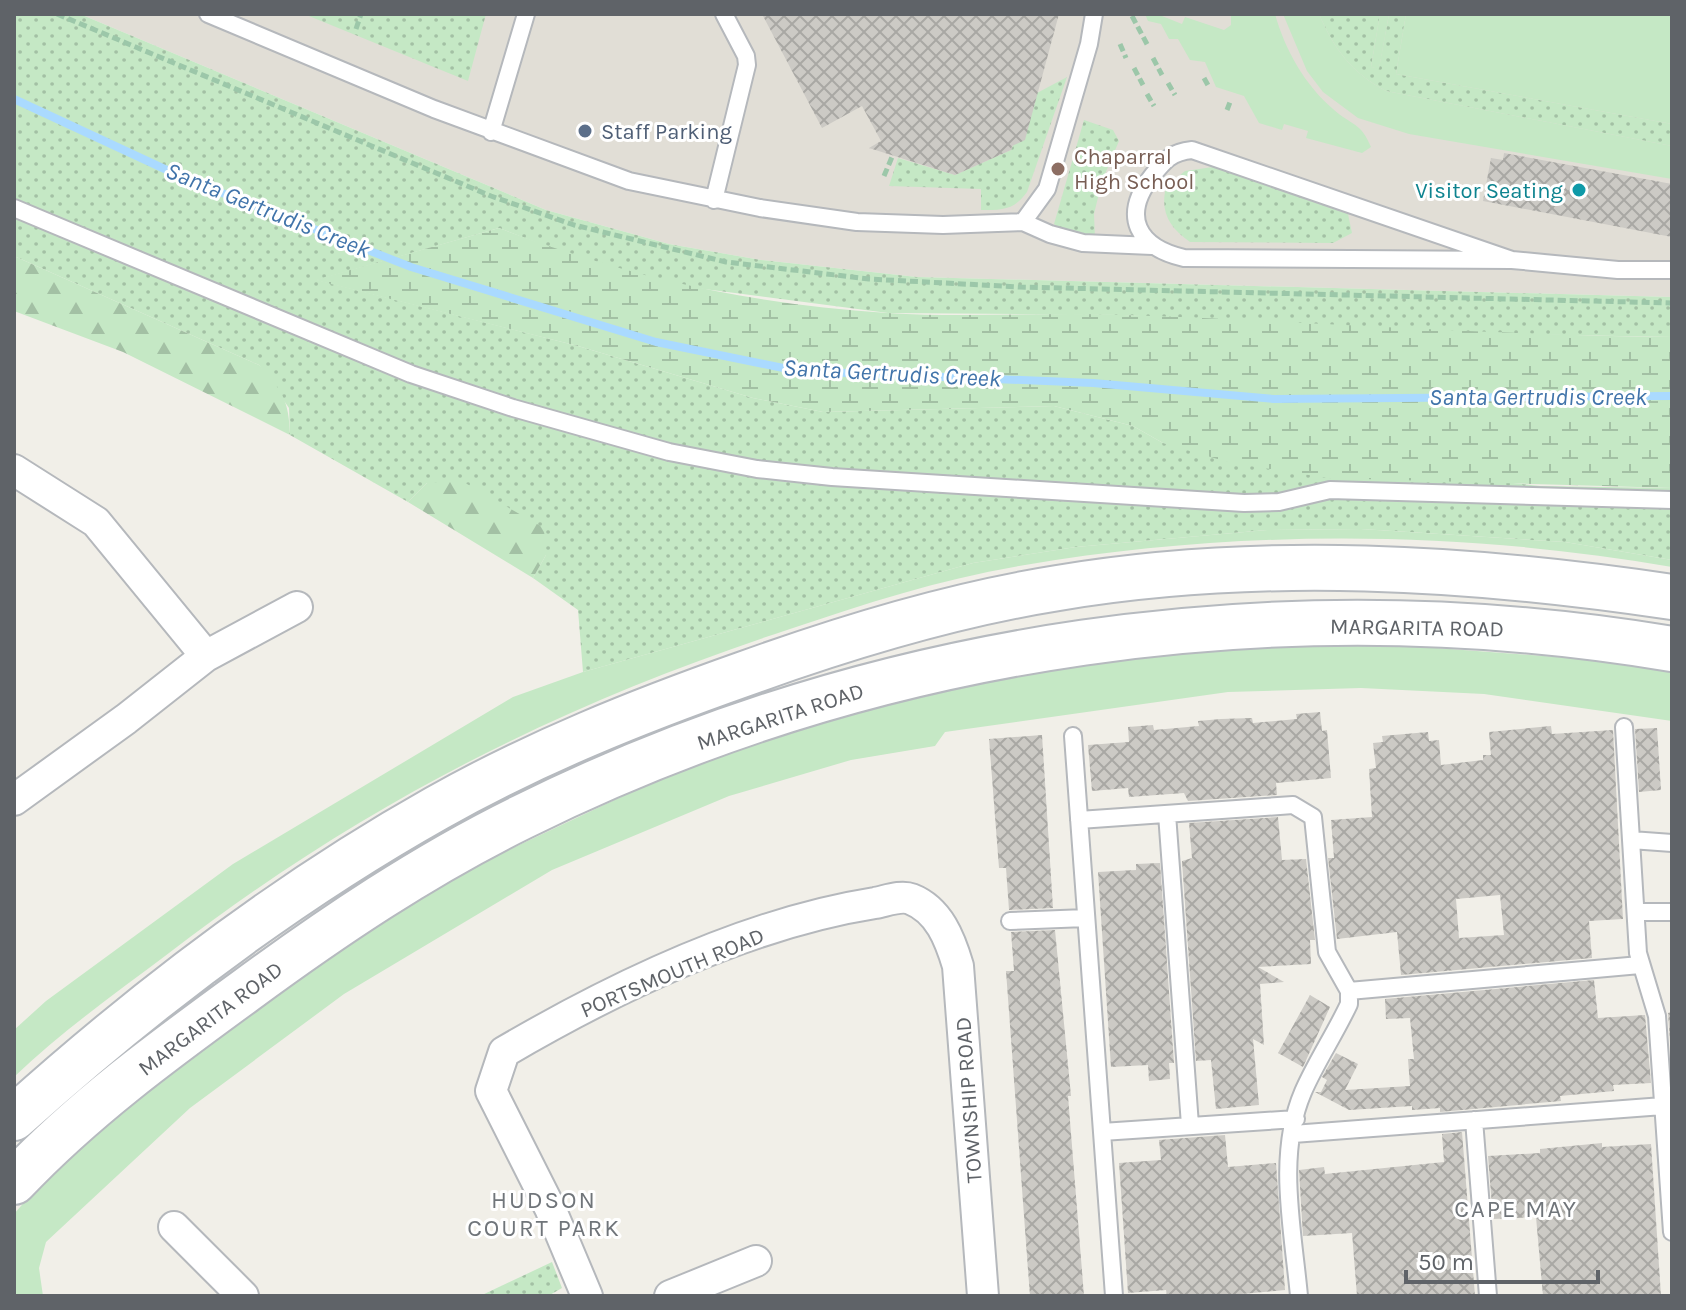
<svg xmlns="http://www.w3.org/2000/svg" width="1686" height="1310" viewBox="0 0 1686 1310" font-family="Karla,sans-serif">
	<style>
		.education { fill: #e1ded6 }
		.grass { fill: url(#grass-dots) }
		.forest { fill: url(#forest-firs) }
		.wetland { fill: url(#wetland-marsh) }
		.garden { fill: #c5e8c5 }
		.lines { fill: none; stroke-linecap: round; stroke-linejoin: round }
		.stream { stroke: #aadaff; stroke-width: 8 }
		.building { fill: url(#building-cross-hatch); fill-rule: evenodd }
		.lane-casing { stroke: #b5b8bc; stroke-width: 20 }
		.street-casing { stroke: #b5b8bc; stroke-width: 34 }
		.secondary-casing { stroke: #b6babf; stroke-width: 48 }
		.path { stroke: #9cc7a9; stroke-width: 5; stroke-dasharray: 8 4; stroke-linecap: butt }
		.lane { stroke: #fff; stroke-width: 16 }
		.street { stroke: #fff; stroke-width: 30 }
		.secondary { stroke: #fff; stroke-width: 44 }
		.service-dot { fill: #5c6f8a; stroke: #fff; stroke-width: 3 }
		.education-dot { fill: #8d6e63; stroke: #fff; stroke-width: 3 }
		.culture-dot { fill: #0f9aa8; stroke: #fff; stroke-width: 3 }
		.labels { text-anchor: middle; stroke-width: 6; stroke-linejoin: round; paint-order: stroke }
		.service-label { font-size: 22px; fill: #4e5e75; stroke: #fff; text-anchor: start }
		.education-label { font-size: 22px; fill: #785e54; stroke: #fff; text-anchor: start }
		.culture-label { font-size: 22px; fill: #0d838f; stroke: #fff; text-anchor: end }
		.street-label { font-size: 22px; fill: #5f6368; stroke: #fff }
		.water-label { font-size: 24px; font-style: italic; fill: #4174aa; stroke: #fff }
		.neighbourhood-label { font-size: 24px; letter-spacing: 2px; fill: #70757a; stroke: #fff }
	</style>
	<defs>
		<pattern id="grass-dots" width="8" height="8" patternUnits="userSpaceOnUse" patternTransform="scale(2)"><rect width="8" height="8" fill="#c5e8c5"/><path d="M2 2h.1M6 6h.1" fill="none" stroke="#a3c0a4" stroke-width="1.8" stroke-linecap="round"/></pattern>
		<pattern id="forest-firs" width="22" height="20" patternUnits="userSpaceOnUse" patternTransform="scale(2)"><rect width="22" height="20" fill="#c5e8c5"/><path d="M5 1l3.5 6h-7zM16 11l3.5 6h-7z" fill="#a3c0a4"/></pattern>
		<pattern id="wetland-marsh" width="20" height="14" patternUnits="userSpaceOnUse" patternTransform="scale(2)"><rect width="20" height="14" fill="#c5e8c5"/><path d="M1 5h8M5 5V1M11 12h8M15 12V8" fill="none" stroke="#a3c0a4"/></pattern>
		<pattern id="building-cross-hatch" width="8" height="8" patternUnits="userSpaceOnUse" patternTransform="scale(2)"><rect width="8" height="8" fill="#cccac5"/><path d="M0 0l8 8M0 8l8-8" fill="none" stroke="#a9a8a4"/></pattern>
	</defs>
	<rect width="100%" height="100%" fill="#f1efe8"/>
	<path class="education" d="M80,14h1592v283l-755,-20 -156,-17 -92,-16 -123,-34z"/>
	<path class="grass" d="M14,14h66l466,196 123,34 92,16 156,17 755,20v40l-220,-4 -330,-18 -234,-2 -215,-28 -94,-26 -80,-31 -182,52 261,66 175,52 70,14 231,-6 79,20 30,17 377,43 132,2v72l-107,-18 -204,-13 -94,1 -191,17 -103,16 -390,109 -5,-62 -45,-32 13,-23 -119,-72 -19,19 -118,-67 -1,-27 -30,-43 -245,-109z
		M304,14h182l-18,67z
		M1319,14h61l-9,53 8,1 10,-54h17l-10,60 276,50v22l-286,-55c-34,-18 -52,-42 -67,-77z
		M1067,77l-40,115c-13,18 -24,18 -46,18v-21l-92,-3 9,-28 57,17 56,-25 26,-57z
		M1084,120l29,10 6,11 -17,40 -8,33 1,25 -30,-7 -11,-8z
		M1213,167l135,47 4,19 -19,10 -143,-1c-21,-15 -30,-30 -24,-55l19,-16z
		M552,1262l10,26 -14,8h-68z"/>
	<path class="forest" d="M14,256l245,109c23,25 30,35 31,70l-167,-83 -109,-41z
		M460,480l84,48 2,27 -13,23 -125,-76 19,-19z"/>
	<path class="wetland" d="M499,228c128,49 250,76 388,85 78,5 157,-1 236,2 183,6 365,20 549,22v151l-344,-10 -97,-15 -68,-20 -30,-17 -79,-20 -231,6 -70,-14 -175,-52 -263,-66z"/>
	<path class="garden" d="M1145,14h12l25,10 3,-7 39,13 7,-5v-11h44c10,36 30,71 58,95 19,17 28,13 38,38l-9,6 -56,-15 2,-7 -24,-7 -2,6 -23,-7 -15,-27 -28,-9 -11,-25 -15,-2 -12,-21h-9l-8,-15 -13,-3z
		M1283,14h36c15,35 33,59 67,77l286,55v33l-263,-45 -51,-16 -35,-26 -16,-21z
		M1380,14h9l-10,55 -8,-2z
		M1406,14h266v110l-276,-50z
		M1361,529l204,13 107,18v7c-212,-37 -435,-38 -647,-2 -81,13 -158,38 -235,64 -232,76 -427,175 -621,324 -53,40 -107,78 -155,124v-47l32,-29 187,-137 280,-167 70,-25 390,-109 103,-16 191,-17z
		M1384,644l225,17 63,10v50l-188,-27 -123,-6 -133,4 -283,40 -10,14 -84,14 -122,36 -177,74 -208,124 -154,114 -144,134 -7,26 4,28h-29v-82l33,-38 89,-78 149,-117 183,-112 174,-82 141,-57 179,-48 190,-31z"/>
	<g class="lines">
		<path class="stream" d="M14,99l170,79 227,89 245,75 142,29 295,12 181,16 398,-3"/>
	</g>
	<path class="building" d="M762,14h297l-34,126 -13,6 -1,4 -56,25 -86,-27 12,-7 -19,-35 -40,22z
		M1504,153l168,31v53l-189,-36 8,-43 12,2z
		M1320,712l2,19 5,-1 4,48 -55,5 1,12 -89,6 -4,-8 -55,4 -1,-9 -36,3 -4,-46 41,-3 -1,-15 25,-2 1,5 45,-4 -1,-5 23,-2 31,-1 1,5 44,-4 -1,-5z
		M1551,726l1,8 61,-4 10,189 -34,2 3,37 -191,17 -4,-43 -60,7 -9,-81h6l-3,-38 41,-3 -3,-48 7,-1 -3,-25 10,-1 -1,-6 46,-4 1,9 10,-1 2,25 42,-5v-5h8l-2,-23zM1500,895l4,40 -45,3 -3,-39z
		M1657,728l4,62 -22,2 -4,-63z
		M1042,735l11,173 -44,2 -3,-42h-7l-10,-129z
		M1278,817l4,43 24,-1 9,81h-5l1,24 -53,3 26,15 -24,2 4,61 -11,-6 6,66 -43,4 -5,-49 -15,1 -14,-200 10,-3 -3,-35z
		M1160,863l14,200h-5l1,16 -21,2 -1,-16 -37,2 -13,-195 38,-2v-6z
		M1055,930l16,166h-3l16,200h-54l-2,-26 -22,-299h8l-3,-39z
		M1594,980l4,38 47,-3 6,68 -38,2 1,6 -54,5 1,5 -121,11v-4l-28,2v-4l-63,4 -34,-18h6l6,-12 -5,-3 14,-24 22,11 -13,26 65,-4 -2,-27h6l-4,-41 -24,1 -1,-20z
		M1310,995l20,12 -27,60 -25,-14z
		M1672,1012v61l-4,-60z
		M1462,1132l13,164h-118l-5,-63 -49,3 -4,-66 25,-3 1,7 119,-12 -2,-28z
		M1225,1135l3,32 48,-4 9,127 -65,6h-53l-1,-6 -38,3 -9,-130 42,-3 -2,-20z
		M1602,1143v4l49,-3 10,152h-118l-7,-79 -43,2 -5,-63 52,-3v-4z"/>
	<g class="lines">
		<defs>
			<path id="lane" d="M208,14l226,95 195,72 131,27 97,14 86,3 80,-3 27,12 33,9 69,3
				M491,132l35,-118
				M714,200l33,-135 -1,-9 -22,-42
				M14,208l397,166 102,34 156,44 88,17 75,8 412,26 35,-1 51,-12 342,10
				M1023,222l24,-33 42,-145 5,-30
				M1512,260l-320,-110c-21,2 -28,11 -40,26 -31,40 -15,71 32,82l328,2 106,10h54
				M1624,727l14,226 19,63 15,216
				M1073,736l41,560
				M1167,814l23,311
				M1079,820l214,-15 20,12 14,135 22,39v13c-14,30 -33,58 -46,88 -27,63 -10,138 -4,204
				M1631,840l41,3
				M1636,912h36
				M1010,921l76,-3
				M1349,991l291,-26
				M1474,1120l14,176
				M1102,1132l194,-13
				M1293,1134l370,-28"/>
			<path id="street" d="M14,470l82,52 110,134
				M14,800l112,-81 80,-63 91,-49
				M174,1227l69,69
				M587,1296l-37,-88 -59,-117 13,-39c111,-65 244,-129 371,-149 11,-2 26,-8 36,-4 28,11 39,40 47,67l25,330
				M670,1296l86,-35"/>
			<path id="secondary" d="M14,1118c130,-117 270,-224 423,-310 97,-55 202,-97 307,-134 102,-37 207,-69 314,-86 203,-34 412,-21 614,9
				M14,1182c69,-73 150,-132 231,-191 87,-64 179,-126 277,-174 354,-176 760,-233 1150,-168"/>
		</defs>
		<use href="#lane" class="lane-casing"/>
		<use href="#street" class="street-casing"/>
		<use href="#secondary" class="secondary-casing"/>
		<path class="path" d="M57,14l434,182 83,29 152,37 143,17 151,8 652,16
			M1132,16l16,30
			M356,29l5,-15
			M1120,44l6,14
			M1153,58l9,17
			M1134,68l9,17
			M1204,78l5,9
			M1168,83l7,12
			M1147,94l7,12
			M1227,110l3,-8
			M884,176l8,-19"/>
		<use href="#lane" class="lane"/>
		<use href="#street" class="street"/>
		<use href="#secondary" class="secondary"/>
	</g>
	<circle class="service-dot" cx="585" cy="131" r="8"/>
	<circle class="education-dot" cx="1058" cy="169" r="8"/>
	<circle class="culture-dot" cx="1579" cy="190" r="8"/>
	<g class="labels">
		<g class="service-label">
			<text x="601" y="139">Staff Parking</text>
		</g>
		<g class="education-label">
			<text x="1074" y="164">Chaparral<tspan x="1074" dy="25">High School</tspan></text>
		</g>
		<g class="culture-label">
			<text x="1563" y="198">Visitor Seating</text>
		</g>
		<g class="street-label">
			<text transform="translate(1417 627) rotate(1)" y="8">MARGARITA ROAD</text>
			<text transform="translate(780 716) rotate(-18)" y="8">MARGARITA ROAD</text>
			<text transform="translate(672 972) rotate(-23)" y="8">PORTSMOUTH ROAD</text>
			<text transform="translate(210 1018) rotate(-37)" y="8">MARGARITA ROAD</text>
			<text transform="translate(968 1100) rotate(-94)" y="8">TOWNSHIP ROAD</text>
		</g>
		<g class="water-label">
			<text transform="translate(268 210) rotate(22)" y="8">Santa Gertrudis Creek</text>
			<text transform="translate(892 373) rotate(3)" y="8">Santa Gertrudis Creek</text>
			<text x="1538" y="405">Santa Gertrudis Creek</text>
		</g>
		<g class="neighbourhood-label">
			<text x="544" y="1208">HUDSON<tspan x="544" dy="28">COURT PARK</tspan></text>
			<text x="1516" y="1217">CAPE MAY</text>
		</g>
	</g>
	<rect width="1686" height="1310" fill="none" stroke="#5f6368" stroke-width="32"/>
	<path d="M1406 1270v12h192v-12" fill="none" stroke="#5f6368" stroke-width="4"/>
	<text x="1418" y="1270" font-size="24" fill="#5f6368" stroke="#ffffff" stroke-width="6" paint-order="stroke">50 m</text>
</svg>
